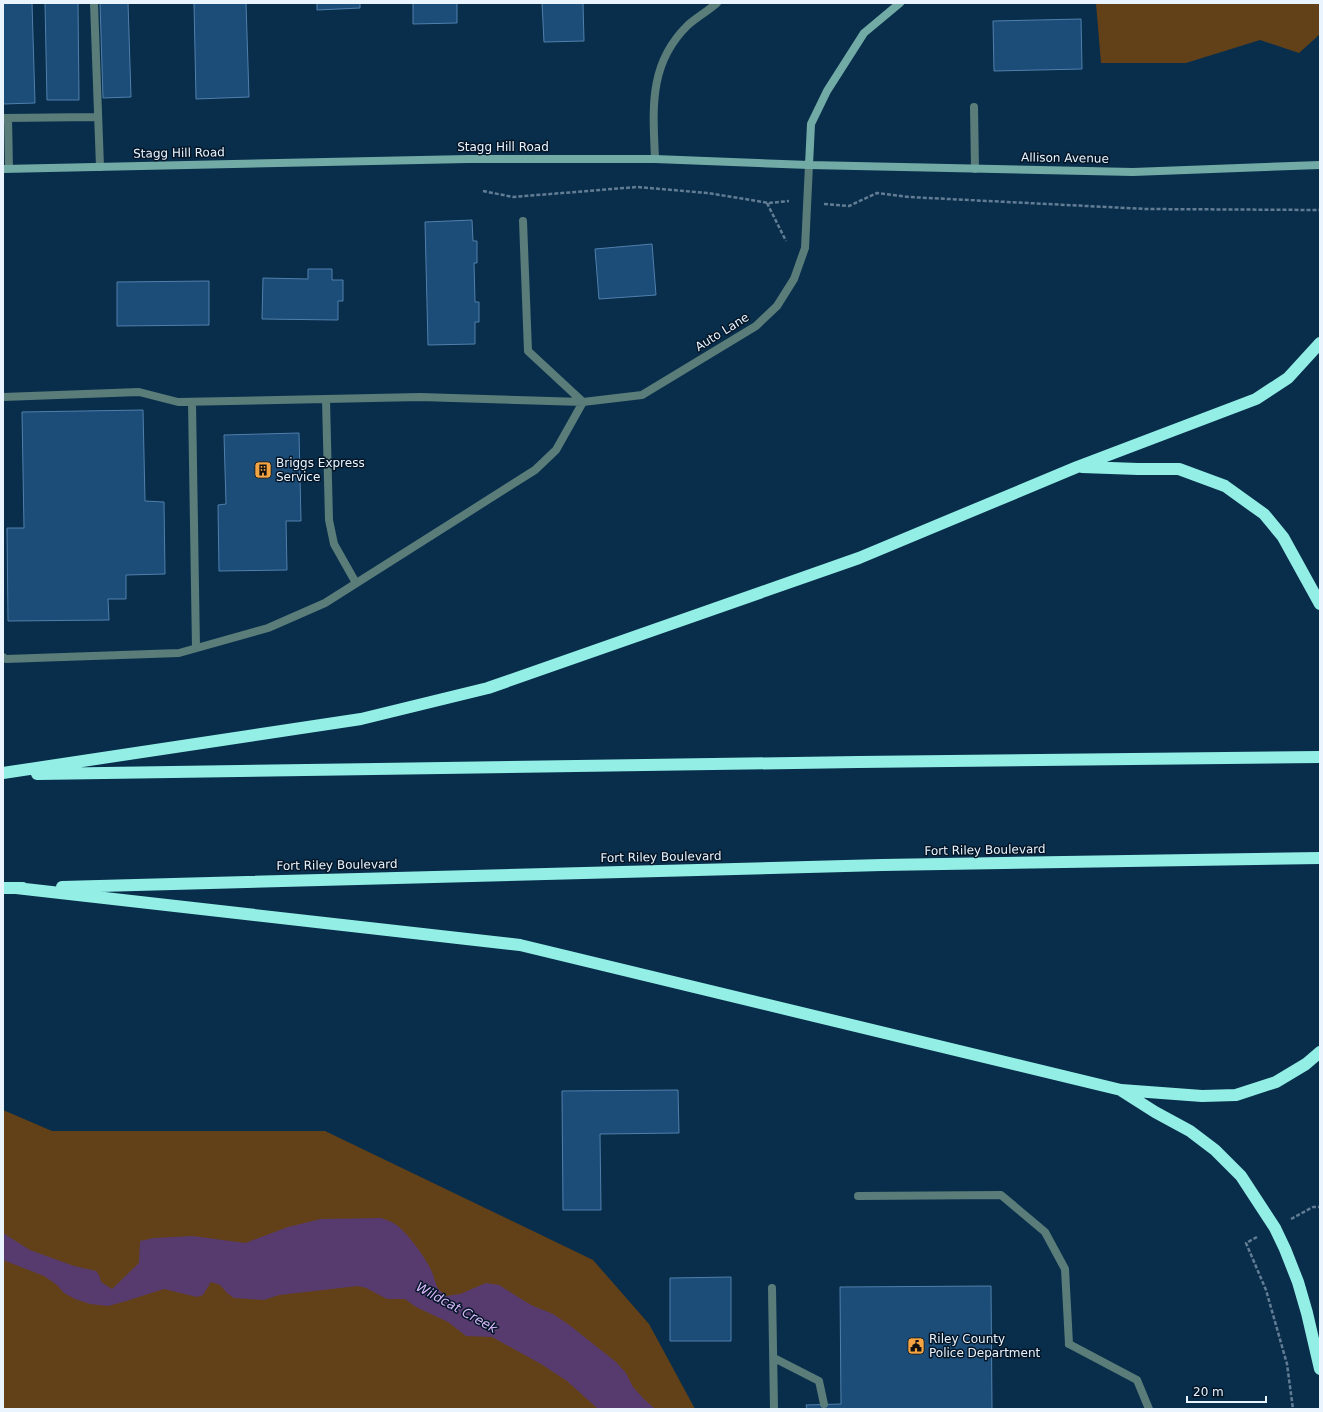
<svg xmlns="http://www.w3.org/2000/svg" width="1323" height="1412" viewBox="0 0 1323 1412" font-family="'DejaVu Sans',sans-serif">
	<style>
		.green { fill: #634118 }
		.water { fill: #573b6e }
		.building { fill: #1b4d78; stroke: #507fab }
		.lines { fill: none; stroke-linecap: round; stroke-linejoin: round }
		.path { stroke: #627d93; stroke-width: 2.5; stroke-dasharray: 4 2; stroke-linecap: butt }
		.lane { stroke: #5a7d79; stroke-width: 8 }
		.street { stroke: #5a7d79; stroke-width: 8 }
		.secondary { stroke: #72aba5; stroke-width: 8 }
		.highway { stroke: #93efe6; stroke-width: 12 }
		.labels { text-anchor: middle; stroke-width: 3; stroke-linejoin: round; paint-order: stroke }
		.street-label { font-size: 12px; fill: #eaf4fe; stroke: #041627 }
		.poi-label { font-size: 12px; fill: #eaf4fe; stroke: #041627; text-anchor: start }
		.water-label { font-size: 13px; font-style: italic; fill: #dab9fa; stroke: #041627 }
	</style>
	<rect width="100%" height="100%" fill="#092e4c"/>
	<path class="green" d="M1096,3h224v31l-21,19 -39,-13 -74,23h-85z
		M3,1110l49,21h273l268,129 56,64 46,85h-692z"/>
	<path class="water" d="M381,1218c5,2 10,3 14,6 11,7 31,34 36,46 6,13 3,17 15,26l14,-2 26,-11 13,2 32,20 22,9 15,10 48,38 10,11 7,14 10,11 12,11h-57l-31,-28 -26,-17 -49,-27 -26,-1 -18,-14 -32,-15 -11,-8h-18l-21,-11 -8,-2 -79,9 -15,5 -30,-2 -7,-5 -7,-8 -9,-3 -8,13 -6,2 -33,-8 -41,13 -15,4 -18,-2 -15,-5 -11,-6 -7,-8 -13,-9 -41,-16v-27l27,17 44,16 22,5 3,4 2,7 11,7 27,-26 1,-22 14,-3 39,-2 52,7 43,-16 33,-8z"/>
	<path class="building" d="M3,3h29l3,100 -32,1z
		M45,3h33l1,97h-32z
		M100,3h28l3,94 -28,1z
		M194,3h52l3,94 -53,2z
		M317,3h43v5l-43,2z
		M413,3h44v20l-44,1z
		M542,3h41l1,38 -40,1z
		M1081,19l1,50 -88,2 -1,-50z
		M472,220l1,21h4v22h-3l1,39h4v20h-4v22l-47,1 -3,-123z
		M652,244l4,51 -57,4 -4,-50z
		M308,269h24v11h11v21h-5v19l-76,-1 1,-41 45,1z
		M209,281v44l-92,1v-44z
		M143,410l2,91 19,1 1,72 -39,1v24h-18l1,21 -101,1 -1,-93h17l-2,-116z
		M299,433l2,88h-15l1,49 -68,1 -1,-66 8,-1 -2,-69z
		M678,1090l1,43 -79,1 1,76h-38l-1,-119z
		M731,1277v64h-61v-63z
		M991,1286l1,123h-185l-1,-4 35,-1 -1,-117z"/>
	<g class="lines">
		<path class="path" d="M483,191l30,6 124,-10 71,6 61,10 20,-2
			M767,203l19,38
			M824,204l25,2 28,-13 32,4 237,12 174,1
			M1291,1219l22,-12h7
			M1257,1237l-11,6 20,47 21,74 6,45"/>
		<path class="lane" d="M94,3l6,164
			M974,107l1,62
			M3,118l95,-1
			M8,118l1,50
			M655,159c-2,-50 -7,-95 33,-134 9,-8 20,-14 29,-22
			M523,221l5,130 55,51
			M3,397l136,-5 39,10 242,-5 163,5
			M326,400l3,120 5,24 22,39
			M192,402l4,246
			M3,657l3,2 173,-6 89,-25 57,-25 210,-133 21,-20 27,-48
			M858,1196l143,-1 44,37 20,37 4,75
			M772,1288l2,121
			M774,1358l45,23 5,23"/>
		<path class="street" d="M583,402l59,-7 114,-69 21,-20 17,-27 11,-31 4,-83
			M1069,1344l68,36 12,29"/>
		<path class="secondary" d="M809,165l2,-41 16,-33 37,-58 36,-30
			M3,169l465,-10h187l154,6 324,7 187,-7"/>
		<path class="highway" d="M1082,467l56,2h41l46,17 39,28 19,23 37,67
			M3,773l358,-54 127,-31 371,-130 218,-91 179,-68 32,-21 32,-35
			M37,774l821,-12 462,-5
			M62,887l820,-22 438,-7
			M3,888h20
			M16,888l504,57 601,145 81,6 34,-1 40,-13 30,-18 14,-12
			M1122,1091l33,21 35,19 25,19 26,26 34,52 10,21 13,33 9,31 13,56"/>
	</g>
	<defs>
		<symbol id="building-square" viewBox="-11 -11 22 22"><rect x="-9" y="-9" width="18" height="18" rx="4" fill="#f4a443" stroke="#041627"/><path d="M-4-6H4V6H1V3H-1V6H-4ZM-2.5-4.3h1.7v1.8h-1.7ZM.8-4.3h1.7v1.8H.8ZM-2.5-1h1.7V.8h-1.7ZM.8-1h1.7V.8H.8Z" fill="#111"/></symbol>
		<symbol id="civic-square" viewBox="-11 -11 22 22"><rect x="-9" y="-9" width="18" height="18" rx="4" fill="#f4a443" stroke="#041627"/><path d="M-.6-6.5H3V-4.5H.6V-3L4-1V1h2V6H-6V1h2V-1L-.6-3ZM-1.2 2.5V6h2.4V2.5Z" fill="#111"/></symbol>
	</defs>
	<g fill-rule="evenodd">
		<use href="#building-square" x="253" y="460" width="20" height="20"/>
		<use href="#civic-square" x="906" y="1336" width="20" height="20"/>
	</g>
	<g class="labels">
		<g class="street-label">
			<text x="503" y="151">Stagg Hill Road</text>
			<text transform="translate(179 153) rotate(-1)" y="4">Stagg Hill Road</text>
			<text transform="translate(1065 158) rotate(1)" y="4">Allison Avenue</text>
			<text transform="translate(722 332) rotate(-32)" y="4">Auto Lane</text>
			<text transform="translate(985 850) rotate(-1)" y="4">Fort Riley Boulevard</text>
			<text transform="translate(661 857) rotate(-1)" y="4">Fort Riley Boulevard</text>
			<text transform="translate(337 865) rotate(-1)" y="4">Fort Riley Boulevard</text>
		</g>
		<g class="poi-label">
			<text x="276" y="467">Briggs Express<tspan x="276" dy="14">Service</tspan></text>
			<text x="929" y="1343">Riley County<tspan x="929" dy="14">Police Department</tspan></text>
		</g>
		<g class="water-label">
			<text transform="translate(457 1307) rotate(29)" y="5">Wildcat Creek</text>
		</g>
	</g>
	<rect width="1323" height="1412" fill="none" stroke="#eaf4fe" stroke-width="8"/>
	<path d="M1187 1396v6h79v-6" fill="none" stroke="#eaf4fe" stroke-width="2"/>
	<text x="1193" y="1396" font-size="12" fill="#eaf4fe" stroke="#041627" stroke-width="3" paint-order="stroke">20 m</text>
</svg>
